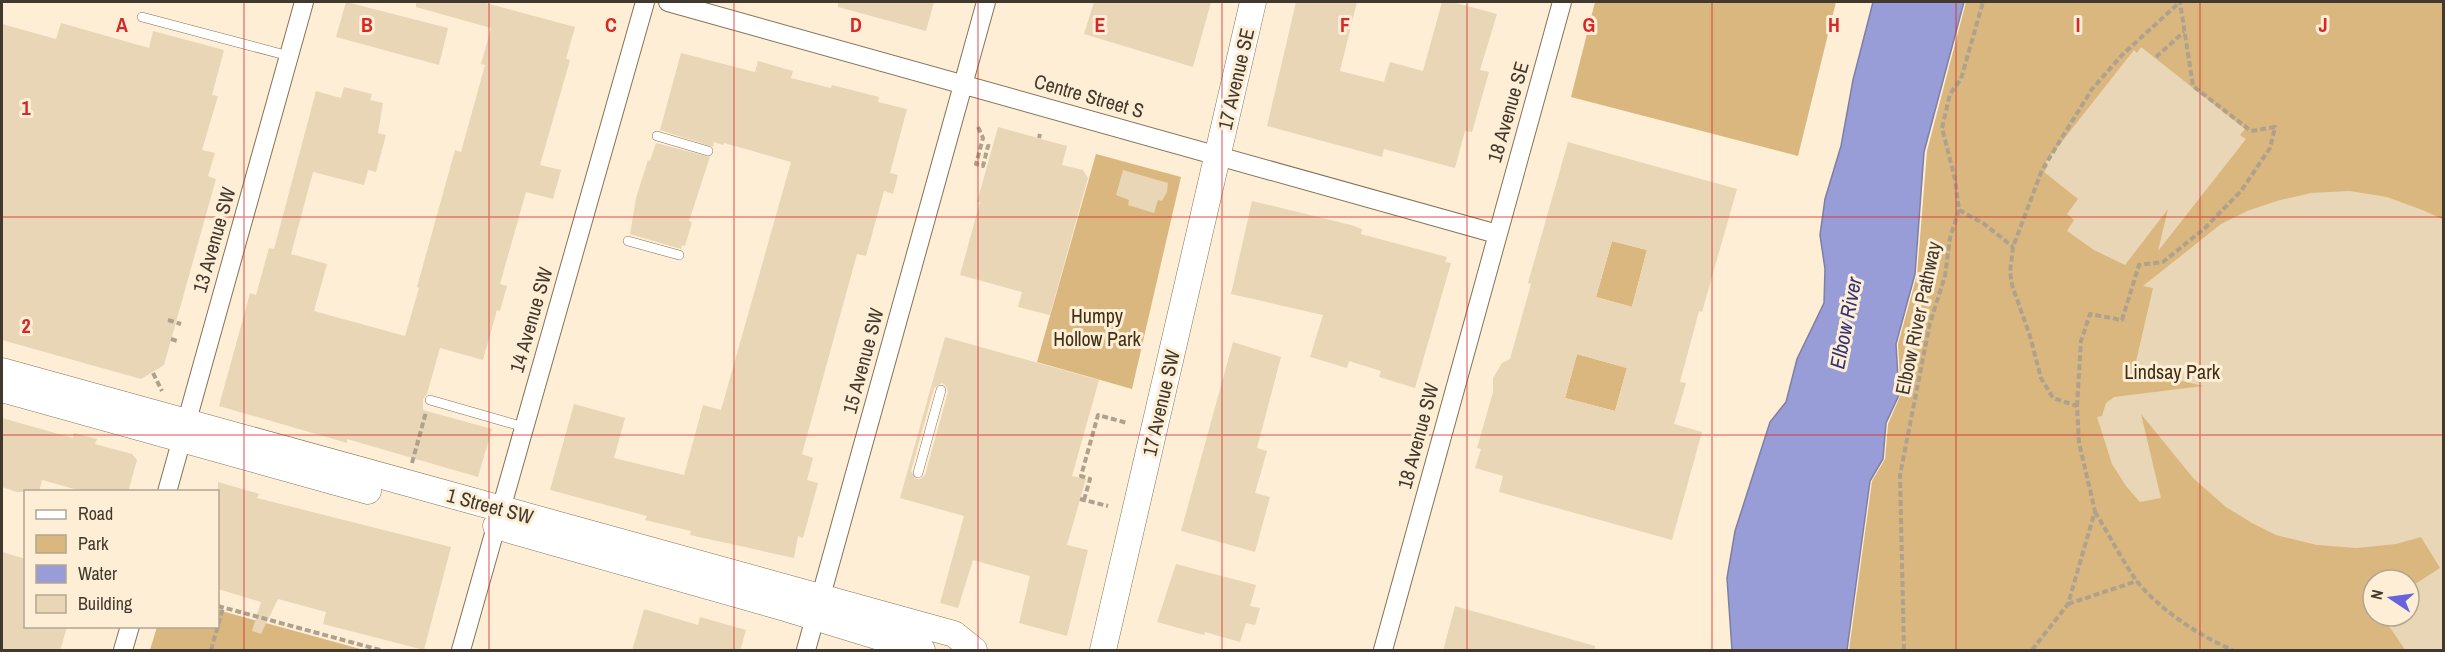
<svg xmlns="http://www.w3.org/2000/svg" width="2445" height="652" viewBox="0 0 2445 652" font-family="'Archivo Narrow',sans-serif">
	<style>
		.green { fill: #dab77e; fill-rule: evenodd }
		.water { fill: #989dd7; stroke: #7e7fa4; stroke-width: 1.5 }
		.building { fill: #e9d6b6; fill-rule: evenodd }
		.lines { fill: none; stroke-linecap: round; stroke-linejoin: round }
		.lane-casing { stroke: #847356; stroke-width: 10 }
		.street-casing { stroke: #847356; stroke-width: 20 }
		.secondary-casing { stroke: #847356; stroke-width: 27 }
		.path { stroke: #aea28e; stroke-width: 4; stroke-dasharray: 6 3; stroke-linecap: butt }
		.lane { stroke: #fff; stroke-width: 9 }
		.street { stroke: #fff; stroke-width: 18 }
		.secondary { stroke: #fff; stroke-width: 26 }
		.grid { fill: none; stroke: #d62828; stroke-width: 1.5; stroke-opacity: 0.55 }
		.labels { text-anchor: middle; stroke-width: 6; stroke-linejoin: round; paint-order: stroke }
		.street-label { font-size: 20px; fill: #41392d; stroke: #feeed5 }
		.park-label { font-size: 20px; fill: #3e2f15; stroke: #feeed5 }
		.water-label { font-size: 21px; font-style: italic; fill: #343277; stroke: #feeed5 }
		.grid-label { font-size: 20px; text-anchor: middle; font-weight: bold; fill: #d62828; stroke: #feeed5; stroke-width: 6; stroke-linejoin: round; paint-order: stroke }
	</style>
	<rect width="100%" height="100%" fill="#feeed5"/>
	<path class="green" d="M1595,2h241l-38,154 -227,-59z
		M1966,2h477v648h-594l23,-169 13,-22 3,-35 13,-30 -3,-50 19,-69 10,-124zM2373,580h36v36h-36z
		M1096,154l85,23 -49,212 -95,-27z
		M1612,241l35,9 -15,57 -36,-10z
		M1577,354l50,14 -12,43 -50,-13z
		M218,610l146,40h-214l7,-23 61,-1z"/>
	<path class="water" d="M1873,2h91l-40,150 -9,122 -19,70 3,51 -13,28 -3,36 -13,22 -23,169h-115l-5,-72 8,-47 35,-109 16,-20 11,-43 27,-56 1,-34 -5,-34 5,-36 16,-53 12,-66z"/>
	<path class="building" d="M346,2l102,26 -9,37 -103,-28z
		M416,2h66l93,25 -9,32 4,1 -30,105 21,5 -8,29 -27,-7 -26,92 7,2 -7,25 -3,-1 -14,50 -43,-12 -13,46 -4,5v11l69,19 -14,48 -131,-38v4l-128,-37 31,-113 6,2 13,-47 5,1 42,-158 25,7 3,-11 28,7 -2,6 13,3 -5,30 8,2 -10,37 -8,-2 -4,15 -51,-13 -22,82 36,10 -13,47 91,25 14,-48 -2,-1 38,-137 6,2 24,-87 -4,-1 10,-36 -75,-21z
		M838,2h96l-8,29 -88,-24z
		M1094,2h117l-18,65 -109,-33z
		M1296,2h61l-17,69 44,11 6,-20 33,9 19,-69h10l45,12 -17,56 9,2 -17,60 -7,-1 -10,37 -71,-19 -2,8 -115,-31z
		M61,23l88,25 4,-17 71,19 -12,45 6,1 -16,54 13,3 -7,23 8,3 -52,186 -23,14 -139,-39v-316l54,15z
		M2141,47l104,82 -5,6 6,4 -88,112 10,-42 -43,56 -31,-15 -27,-19 7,-11 -7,-6 11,-15 -34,-27 4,-6 -3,-3 89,-113 3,3z
		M681,53l74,19 3,-11 35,10 -2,7 40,10 1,-3 47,12 -1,5 29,7 -17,64 8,2 -5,19 -9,-3 -18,65 -9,-2 -55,200 11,4 -6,22 11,3 -15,55 -5,-2 -4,22 -104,-23 1,-4 -46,-11 2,-4 -97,-26 24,-86 51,14 -11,40 70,17 19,-70 18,5 70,-248 -67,-19 -1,2 -9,-3 -1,5 -53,-17z
		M998,127l69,19 -5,19 21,5 5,8 -38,137 -32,-8 4,-15 -62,-17 20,-73h-3z
		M1568,142l169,47 -35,123 -3,-1 -19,71 6,1 -12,41 28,8 -30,108 -173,-48 4,-16 -28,-8 6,-19 -4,-1 16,-56v-14l9,-15 8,-4 21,-75 -3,-1zM1612,241l35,9 -15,57 -36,-10zM1577,354l50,14 -12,43 -50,-13z
		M656,143l54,14 -21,64 3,1 -7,24 -3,-1 -1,4 -51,-15 6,-36 12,-38 2,1z
		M1123,170l45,13 -1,9 -5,9 -4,-1 -4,13 -26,-8 1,-5 -13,-5z
		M2350,191l37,6 38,14 19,9v431h-38l-24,-35h27v-28l31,-20 -19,-31 -25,7 -39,4 -40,-3 -41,-10 -24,-12 -26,-16 -32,-28 -53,-65 20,84 -21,4 -14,-16 -14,-22 -15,-47 5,-1 4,-13 8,-6 89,-11 -69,-16 19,-82 -10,-2 78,-62 26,-13 33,-11 31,-7z
		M1252,201l99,24 11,4 -1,5 86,23 -2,5 6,1 -36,125 -36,-11 2,-6 -32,-10 -2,7 -37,-11 13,-42 -92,-21z
		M945,337l154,43 -27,96 14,3 -19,66 21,5 -21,86 -48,-13 11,-47 -57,-16 -15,48 -18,-5 24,-87 -64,-18zM942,383l4,3 2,6 -23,83 -5,4h-4l-5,-8 23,-83z
		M1233,342l48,15 -24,91 10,3 -12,42 15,4 -15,55 -74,-21z
		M2,418l71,20 1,-5 23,6 -2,5 37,10 5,6 -9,32h-43l-43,-12 -3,12h-22l-15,-5z
		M218,482l41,12 -2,4 194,49 -27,103 -101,-26 3,-12 -48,-13 -17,35 -9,-3 9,-29 -43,-13z
		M2,552l24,7v68h41l-7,24h-58z
		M1176,564l80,21 -6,21 10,2 -5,17 -9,-2 -6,19 -35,-10 -1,3 -47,-13z
		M1455,606l140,40v5h-152z
		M644,609l54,16 2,-8 46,13 -6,21h-108z"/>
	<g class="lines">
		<defs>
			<path id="lane" d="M142,17l147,39
				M657,136l51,15
				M628,241l51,14
				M430,400l94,27
				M918,473l23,-83"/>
			<path id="street" d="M668,2l829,232
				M167,492l137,-490
				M123,650l7,-24
				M461,650l184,-648
				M806,650l180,-648
				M1383,650l179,-648"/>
			<path id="secondary" d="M2,371l952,263 20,16
				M2,389l366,102
				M496,526l289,82 137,42
				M1103,650l150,-648"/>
		</defs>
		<use href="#lane" class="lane-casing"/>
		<use href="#street" class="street-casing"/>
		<use href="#secondary" class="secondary-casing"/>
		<path class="path" d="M2156,57l28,-25
			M978,127l5,11 -7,26 7,2 5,-20 4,1
			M1039,138l1,-4
			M1959,210l24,13 30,24
			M168,320l13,4
			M171,339l6,2
			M153,373l9,18
			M2077,406l4,-65 9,-27 32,6 17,-55 24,-3 42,-34 36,-37 29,-43 5,-21 -24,4 -58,-45 -13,-84
			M412,463l14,-51
			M1080,499l28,7
			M1084,500l6,-21 -9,-3 17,-61 29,8
			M2095,512c14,22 26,47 41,68 20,27 66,58 97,70
			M2068,604l69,-23
			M218,606l162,44
			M211,650l12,-42
			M1904,650l-4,-175 30,-152 15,-47 5,-38 9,-28 -4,-31 -13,-51 8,-34 11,-15 22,-77
			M2032,650l36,-46 27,-93 -16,-68 -2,-37 -24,-8 -12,-20 -11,-42 -18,-51 -2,-13 3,-25 29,-77 50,-81 30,-34 58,-53"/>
		<use href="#lane" class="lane"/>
		<use href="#street" class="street"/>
		<use href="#secondary" class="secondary"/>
	</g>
	<path class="grid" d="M244,2v648M489,2v648M734,2v648M978,2v648M1222,2v648M1467,2v648M1712,2v648M1956,2v648M2200,2v648M2,217h2442M2,435h2442"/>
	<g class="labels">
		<g class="street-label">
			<text transform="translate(1236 79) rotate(-77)" y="7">17 Avenue SE</text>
			<text transform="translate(1089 96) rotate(16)" y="7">Centre Street S</text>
			<text transform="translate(1508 112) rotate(-74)" y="7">18 Avenue SE</text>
			<text transform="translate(214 240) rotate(-74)" y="7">13 Avenue SW</text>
			<text transform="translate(1918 318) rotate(-78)" y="7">Elbow River Pathway</text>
			<text transform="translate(531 320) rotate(-74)" y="7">14 Avenue SW</text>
			<text transform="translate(863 361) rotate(-75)" y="7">15 Avenue SW</text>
			<text transform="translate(1161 403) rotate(-77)" y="7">17 Avenue SW</text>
			<text transform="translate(1418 436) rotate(-75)" y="7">18 Avenue SW</text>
			<text transform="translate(490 506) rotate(15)" y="7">1 Street SW</text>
		</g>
		<g class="park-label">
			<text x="1097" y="323">Humpy<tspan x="1097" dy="23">Hollow Park</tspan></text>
			<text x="2172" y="379">Lindsay Park</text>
		</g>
		<g class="water-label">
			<text transform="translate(1846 323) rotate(-79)" y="7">Elbow River</text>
		</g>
	</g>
	<g class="grid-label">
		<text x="122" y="32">A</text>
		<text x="367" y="32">B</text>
		<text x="611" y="32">C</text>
		<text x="856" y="32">D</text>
		<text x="1100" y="32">E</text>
		<text x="1345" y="32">F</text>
		<text x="1589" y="32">G</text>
		<text x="1834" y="32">H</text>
		<text x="2078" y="32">I</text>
		<text x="2323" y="32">J</text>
		<text x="26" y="115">1</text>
		<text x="26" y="333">2</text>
	</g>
	<rect width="2445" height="652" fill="none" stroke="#41392d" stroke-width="6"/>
	<rect x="24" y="490" width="195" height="138" fill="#feeed5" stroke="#b2a692" stroke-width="1.5"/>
	<rect x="36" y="510" width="30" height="9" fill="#ffffff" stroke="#b2a692" stroke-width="1.5"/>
	<text x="78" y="520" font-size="18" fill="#41392d">Road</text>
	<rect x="36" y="535" width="30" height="18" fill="#dab77e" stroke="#b2a692" stroke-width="1.5"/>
	<text x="78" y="550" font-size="18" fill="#41392d">Park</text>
	<rect x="36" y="565" width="30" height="18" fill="#989dd7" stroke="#b2a692" stroke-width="1.5"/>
	<text x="78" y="580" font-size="18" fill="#41392d">Water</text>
	<rect x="36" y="595" width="30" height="18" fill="#e9d6b6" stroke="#b2a692" stroke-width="1.5"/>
	<text x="78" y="610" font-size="18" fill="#41392d">Building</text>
	<g transform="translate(2391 598) rotate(283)"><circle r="28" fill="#feeed5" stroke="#b2a692" stroke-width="1.5"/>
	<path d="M0-4.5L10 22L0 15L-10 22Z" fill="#6663dd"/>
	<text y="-9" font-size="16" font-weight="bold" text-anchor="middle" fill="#41392d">N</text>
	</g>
</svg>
